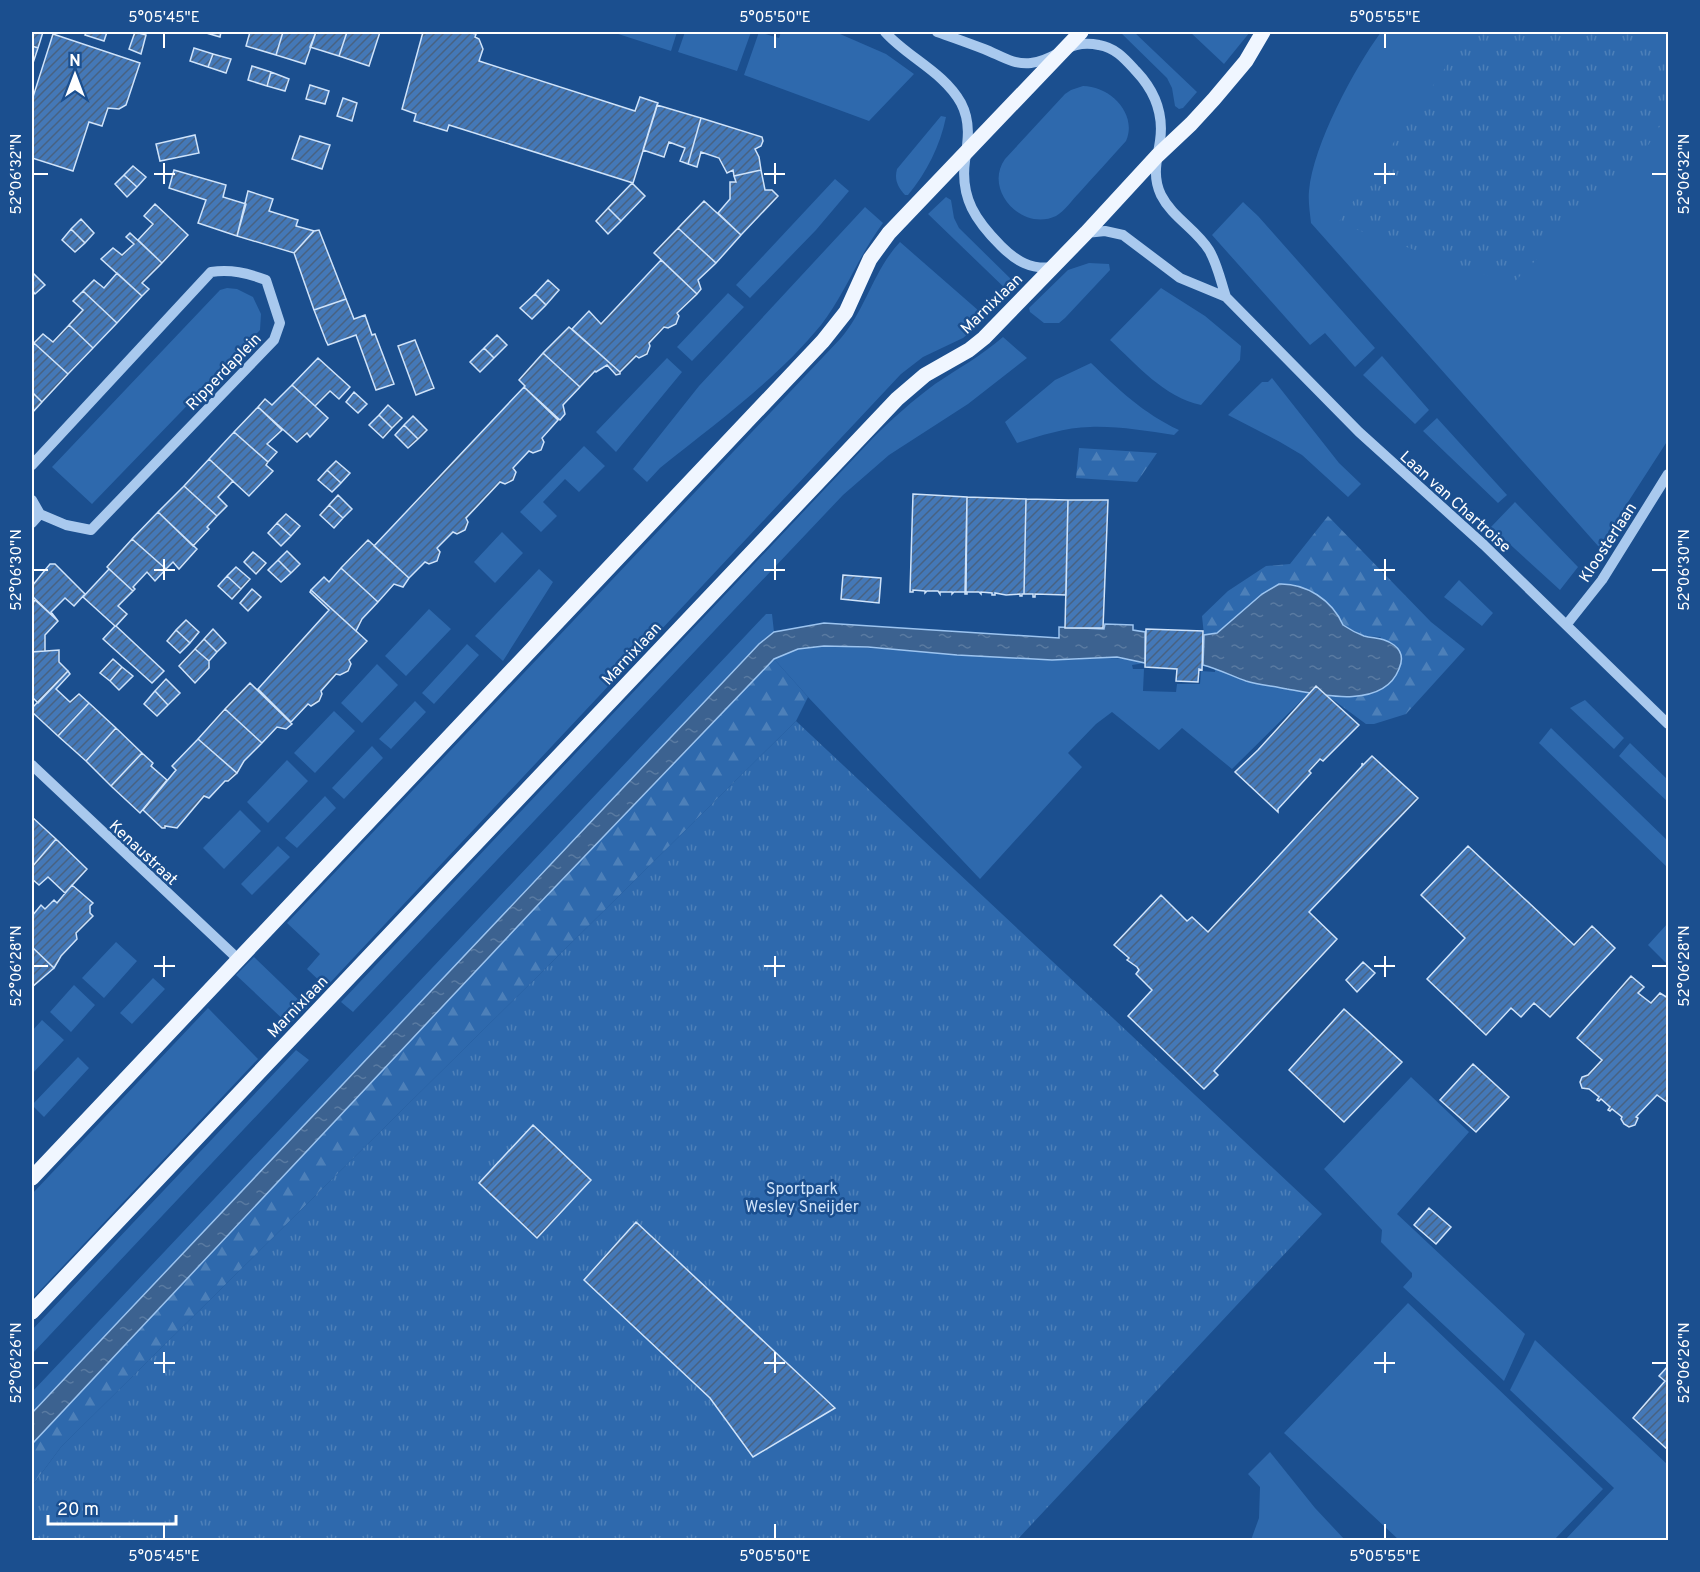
<svg xmlns="http://www.w3.org/2000/svg" width="1700" height="1572" viewBox="0 0 1700 1572" font-family="Overpass,sans-serif">
	<style>
		.green { fill: #2e69ad }
		.forest { fill: url(#forest-firs) }
		.park { fill: url(#park-tufts) }
		.water { fill: url(#water-ripples); stroke: #9cc4f0; stroke-width: 1.5 }
		.building { fill: url(#building-hatch); stroke: #cfe3fa; stroke-width: 1.5 }
		.lines { fill: none; stroke-linecap: round; stroke-linejoin: round }
		.minor { stroke: #a9c9ee; stroke-width: 10 }
		.major { stroke: #f0f6ff; stroke-width: 15 }
		.ticks { fill: none; stroke: #fff; stroke-width: 2 }
		.labels { text-anchor: middle; stroke-width: 5; stroke-linejoin: round; paint-order: stroke }
		.street-label { font-size: 16px; fill: #fff; stroke: #1b4f8f }
		.park-label { font-size: 16px; fill: #cfe3fa; stroke: #1b4f8f }
		.neatline { fill: none; stroke: #fff; stroke-width: 2 }
		.ticks-label { font-size: 15px; text-anchor: middle; fill: #fff }
	</style>
	<defs>
		<pattern id="forest-firs" width="22" height="20" patternUnits="userSpaceOnUse" patternTransform="scale(1.5)"><rect width="22" height="20" fill="#2e69ad"/><path d="M5 1l3.5 6h-7zM16 11l3.5 6h-7z" fill="#4d80b9"/></pattern>
		<pattern id="park-tufts" width="24" height="20" patternUnits="userSpaceOnUse" patternTransform="scale(1.5)"><rect width="24" height="20" fill="#2e69ad"/><path d="M3 7l-1-3M5 7V3M7 7l1-3M15 17l-1-3M17 17v-4M19 17l1-3" fill="none" stroke="#4d80b9"/></pattern>
		<pattern id="water-ripples" width="26" height="14" patternUnits="userSpaceOnUse" patternTransform="scale(1.5)"><rect width="26" height="14" fill="#3c6290"/><path d="M2 4q2-2 4 0t4 0M15 11q2-2 4 0t4 0" fill="none" stroke="#597aa1"/></pattern>
		<pattern id="building-hatch" width="6" height="6" patternUnits="userSpaceOnUse" patternTransform="scale(1.5)"><rect width="6" height="6" fill="#4478b7"/><path d="M-1 1l2-2M0 6l6-6M5 7l2-2" fill="none" stroke="#486282"/></pattern>
	</defs>
	<rect width="100%" height="100%" fill="#1b4f8f"/>
	<path class="green" d="M612,32h65l-6,19z
		M685,32h66l-14,39 -59,-19z
		M759,32l20,6 2,-6h50l9,2 46,20 28,20 -45,47 -125,-46z
		M1120,32h14l63,60 -14,16 -4,1 -4,-3 -3,-18 -5,-10z
		M1190,32h60l-26,32z
		M1381,32h287v408l-69,107 -288,-324c-1,-10 -3,-22 -2,-32 4,-46 45,-122 72,-159z
		M1083,86c27,0 55,28 43,55 -16,18 -32,35 -47,52 -7,7 -14,18 -23,23 -34,16 -73,-26 -51,-57l60,-65 6,-4z
		M941,116l5,1c-6,29 -19,55 -38,78h-3c-7,-8 -11,-15 -8,-26z
		M835,179l14,12 -33,39 -66,68 -14,-13z
		M946,197l5,3 3,18 5,10 59,58 -7,8 -83,-80z
		M1243,202l15,14 117,132 -20,19 -30,-34 -15,12 -98,-110z
		M865,207l18,16c-24,32 -38,71 -62,102 -46,56 -105,98 -161,143l-13,14 -14,-13 66,-83z
		M900,242l87,76 -24,20 -40,19 -22,17 -575,613 -19,-18 13,-15 -33,-31 554,-585c25,-29 32,-67 59,-96z
		M1089,263l20,1 1,6 -45,48 -6,5h-15l-14,-11 -1,-4 39,-38z
		M227,288l10,1 16,8 8,17 -1,16 -168,174 -40,-37 168,-177z
		M1161,288l44,28 36,30 -1,14 -39,45c-37,-8 -64,-40 -91,-65z
		M728,293l16,14 -52,54 -15,-14z
		M1003,337l24,21 -59,46 -79,51 -46,40 -490,517 -12,-10 531,-563c20,-20 40,-38 63,-55 24,-16 46,-28 68,-47z
		M1382,356l47,54 -14,14 -52,-49z
		M667,358l15,14 -66,80 -20,-20z
		M1091,363c27,26 53,51 88,67l-5,5c-28,-4 -56,-9 -84,-8 -24,0 -50,9 -73,16l-12,-21 50,-42z
		M1272,378l67,85 22,21 -13,13 -46,-42 -22,-13 -52,-27 34,-33h6z
		M1437,418l70,77 -9,8 -75,-72z
		M584,446l21,20 -26,26 -14,-13 -22,23 14,14 -16,16 -21,-20z
		M1515,502l63,65 -18,23 -69,-63z
		M502,532l21,21 -28,30 -21,-21z
		M539,569l14,13 -50,79 -28,-25z
		M1459,580l34,33 -11,13 -38,-29z
		M429,609l22,20 -45,47 -21,-20z
		M766,614h6l2,18 -15,12 -727,769v-21z
		M467,644l12,11 -45,49 -12,-11z
		M824,646c75,2 150,11 225,14 35,1 60,-7 96,3l-13,2 1,4h11l-1,22 33,1 1,-8h23l1,-13 14,1v-3l33,12 61,12 -77,76 -50,-41 -23,22 -47,-38 -16,12 -28,29 14,14 -102,112 -172,-182 -34,-38 24,-10z
		M377,664l21,21 -36,38 -21,-20z
		M1585,700l39,38 -10,11 -44,-41z
		M415,701l11,11 -35,37 -12,-10z
		M334,711l21,20 -40,42 -21,-20z
		M1551,728l117,113v27l-129,-125z
		M1630,743l38,37v22l-49,-46z
		M372,746l11,12 -39,41 -12,-11z
		M287,760l21,21 -40,42 -21,-21z
		M325,796l11,12 -39,40 -12,-10z
		M240,810l21,21 -37,38 -21,-21z
		M278,846l12,11 -38,38 -11,-11z
		M1668,923v42l-20,-20z
		M116,942l21,19 -33,37 -22,-20z
		M254,957l53,51 -18,17 -53,-50z
		M153,978l12,11 -33,35 -12,-11z
		M74,985l21,20 -24,27 -21,-20z
		M208,1008l50,51 -226,240v-105z
		M42,1020l22,20 -32,34v-43z
		M296,1050l13,10 -277,294v-24z
		M78,1057l11,11 -45,49 -12,-12z
		M1411,1077l58,55 -72,82 128,120 -21,47 -101,-94 9,-10v-4l-31,-31 1,-12 -58,-61z
		M1408,1303l195,186 -49,51h-155l-115,-107z
		M1535,1340l133,125v75h-103l49,-52 -104,-98z
		M1270,1452l45,56 30,32h-94l8,-22 1,-31 -12,-13z"/>
	<path class="forest" d="M1079,448l78,5 -20,29 -61,-4z
		M1328,516l103,106 34,27 -59,65 -32,10h-8l-38,-28 23,1 30,-60 -17,-1 -21,-11c-9,-22 -29,-34 -51,-41l-30,10 -45,39 -13,2 -2,-19 26,-25 38,-25 24,-2z
		M774,659l34,38 -12,24 -735,726 -29,39v-42l502,-535z"/>
	<path class="park" d="M1470,32h174l24,33v48l-19,31 -32,35 -105,105 -174,-61z
		M796,721l526,493 -305,326h-985v-54l29,-39z"/>
	<path class="water" d="M1279,584c27,-1 53,16 64,41 6,4 13,8 21,11 11,3 19,1 30,9 8,6 9,15 5,24 -16,41 -80,26 -112,20 -13,-3 -28,-4 -41,-8 -14,-5 -28,-12 -43,-16l1,-30 13,-2 45,-39z
		M824,623l235,15v-11l45,2 1,-5 28,1v5l12,2v31l-28,-6 -65,3 -95,-5 -89,-8 -44,-1 -26,3 -24,10 -240,250 -502,535v-31l727,-769 15,-12z"/>
	<path class="building" d="M32,32h11l-5,16 -6,-2z
		M86,32h21l-3,9 -19,-6z
		M135,32l11,3 -5,19 -12,-5z
		M203,32h18l-1,5z
		M250,32h33l-7,23 -30,-9z
		M283,32h33l-11,32 -29,-9z
		M316,32h31l-8,24 -29,-9z
		M347,32h33l-11,34 -30,-10z
		M423,32h44l9,2 -1,3 4,2 4,10 -4,12 156,50 5,-14 18,6 -25,80 -184,-58 -2,6 -33,-10 2,-7 -14,-5z
		M53,34l87,29 -14,42 -7,4 -11,-1 -6,18 -13,-4 -16,49 -41,-13v-58z
		M32,46l6,2 -6,18z
		M194,48l19,6 -5,13 -18,-6z
		M213,54l18,5 -5,14 -18,-6z
		M252,66l19,6 -4,14 -19,-6z
		M271,72l18,7 -4,12 -18,-5z
		M310,85l19,6 -4,13 -19,-5z
		M343,98l14,5 -5,18 -15,-5z
		M657,105l44,13 -13,46 -8,-3 5,-13 -16,-6 -5,15 -21,-7z
		M701,118l61,19 1,4 -2,5 -6,3 4,8 2,13 -27,6 -1,-6 -6,3 -8,-15 -18,-6 -4,15 -9,-3z
		M195,135l4,18 -39,8 -4,-17z
		M300,136l30,9 -8,24 -30,-10z
		M133,166l13,11 -9,10 -13,-12z
		M174,170l52,15 -3,12 23,7 -9,32 -39,-13 8,-23 -37,-12z
		M761,170l4,20h7l6,6 -37,39 -23,-22 12,-14v-17h6l-2,-6z
		M124,175l13,12 -10,10 -12,-13z
		M632,183l13,13 -24,25 -13,-13z
		M248,191l25,8 -4,12 29,9 -2,6 18,5 -20,22 -57,-17z
		M704,201l37,34 -25,28 -38,-35z
		M155,204l33,31 -26,28 -24,-23 15,-16 -9,-8z
		M608,208l13,13 -13,13 -12,-13z
		M81,219l13,14 -9,10 -14,-14z
		M678,228l38,35 -18,17 3,9 -4,5 -43,-41z
		M71,229l14,14 -10,9 -13,-12z
		M319,230l27,69 -32,11 -20,-57 20,-22z
		M130,233l32,30 -20,20 7,6 -7,7 -41,-37 12,-11 9,7 12,-11 -8,-7z
		M661,260l36,34 -20,19 2,3 -3,8 -8,4 -4,-1 -15,16 1,3 -3,8 -8,4 -3,-2 -16,16 -48,-43 17,-18 12,13z
		M32,272l13,13 -10,9 -3,-4z
		M117,273l25,23 -25,27 -34,-32 11,-11 10,8z
		M548,280l11,10 -13,15 -11,-11z
		M83,291l34,32 -24,25 -24,-23 14,-15 -10,-9z
		M535,294l11,11 -14,14 -12,-11z
		M346,299l8,20 11,-4 7,20 3,-1 19,50 -18,6 -20,-55 -28,10 -2,-4 -12,-31z
		M69,325l24,23 -25,26 -34,-31 9,-9 10,8z
		M569,327l51,45v2l-4,1 -9,-10 -11,7 -1,-1 -15,16 -37,-34z
		M497,335l10,10 -13,13 -10,-10z
		M415,340l19,48 -18,7 -18,-49z
		M34,343l34,31 -26,28 -10,-10v-46z
		M484,348l10,10 -14,14 -10,-10z
		M543,353l37,34 -17,18 2,9 -5,6 -36,-33 1,-1 -6,-6z
		M318,358l32,29 -11,12 -9,-8 -15,15 -23,-21z
		M292,385l36,33 -18,19 -3,-4 -10,9 -39,-35 7,-8 7,6z
		M524,387l34,33 -16,18 2,4 -3,8 -8,3 -4,-2 -16,17 3,4 -3,8 -8,4 -5,-2 -34,36 2,4 -3,8 -8,4 -4,-2 -16,16 3,4 -3,9 -8,3 -4,-2 -16,16 -35,-32z
		M32,392l10,10 -10,11z
		M354,392l13,12 -9,9 -12,-11z
		M388,405l14,13 -10,10 -13,-13z
		M258,407l24,23 -15,14 10,8 -9,10 -34,-30z
		M379,415l13,13 -9,10 -14,-13z
		M413,416l14,14 -9,9 -14,-14z
		M404,425l14,14 -10,9 -13,-13z
		M234,432l34,30 -2,3 7,6 -24,25 -40,-37z
		M209,459l24,22 -15,16 9,9 -10,10 -33,-30z
		M336,461l14,12 -9,10 -14,-13z
		M327,470l14,13 -9,9 -14,-12z
		M184,486l33,30 -10,11 2,2 -16,17 -35,-34z
		M913,494l54,3 -1,95h-12l-2,2v-2h-12v2l-2,-3h-11l-2,2v-2l-12,-1v2h-3z
		M338,495l14,14 -9,9 -14,-13z
		M967,497l59,2 -2,95h-2v2h-2v-2l-14,1 -11,-2v2h-3v-2l-11,-1v2l-2,-2h-12v2h-2z
		M1026,499l42,1 -2,95 -31,-1v3h-2v-3h-9z
		M1068,500h40l-5,128h-38z
		M329,505l14,13 -9,10 -14,-13z
		M158,512l39,37 -18,20 -6,-7 -7,7 -34,-30z
		M286,514l14,12 -9,10 -14,-13z
		M277,523l14,13 -10,10 -13,-13z
		M132,539l34,30 -11,12 -8,-9 -14,15 2,2 -2,2 -26,-24z
		M368,540l41,38 -6,9 -9,-3 -16,18 -37,-34z
		M287,551l13,13 -9,9 -13,-13z
		M253,552l13,11 -10,11 -12,-12z
		M278,560l13,13 -10,9 -13,-12z
		M50,564h5l30,30 -11,12 -9,-8 -14,14 7,9 -26,-25v-10z
		M236,567l14,12 -9,10 -14,-13z
		M341,568l37,34 -16,17 -6,12 -45,-41 13,-13 5,5z
		M109,569l24,22 -15,15 9,8 -11,12 48,45 -12,12 -49,-44 12,-13 -32,-29z
		M843,575l38,3 -2,25 -38,-4z
		M227,576l14,13 -9,10 -14,-13z
		M252,589l9,8 -13,14 -8,-8z
		M311,590l56,51 -18,19 2,4 -3,7 -8,4 -4,-1 -15,17 1,3 -3,7 -8,5 -3,-2 -17,18 -33,-33 71,-79 -19,-18z
		M35,600l23,21 -13,14v16l-13,1v-48z
		M186,620l13,12 -9,11 -14,-13z
		M213,629l13,14 -9,9 -13,-13z
		M1146,629l57,2 -1,39 -3,-1 -1,13 -22,-1 1,-12 -32,-2z
		M176,630l14,13 -10,10 -13,-12z
		M204,639l13,13 -8,9 -14,-12z
		M195,649l14,12v7l-14,15 -16,-17z
		M59,650v12l9,9 -30,32 -6,-6v-45z
		M113,659l9,8 -12,14 -10,-8z
		M122,667l11,9 -14,14 -9,-9z
		M68,671l2,3 -14,15 14,13 9,-8 10,9 -31,33 -26,-24v-4z
		M166,679l14,14 -12,12 -13,-14z
		M250,683l42,41 -6,5 -9,-2 -15,16 -37,-34z
		M1316,686l43,39 -36,36 -3,-2 -11,12 2,2 -33,36v3l-43,-40 23,-22z
		M155,691l13,14 -11,11 -13,-12z
		M89,703l27,25 -30,33 -28,-25z
		M225,709l37,34 -18,18 -7,12 -39,-34z
		M116,728l26,25 -31,33 -25,-25z
		M198,739l39,34 -9,8h-3l-16,17 -5,-2 -27,32 -12,-2v2h-3l-19,-18 33,-40 -4,-4z
		M142,753l11,10 -2,3 16,14 -27,33 -29,-27z
		M1372,756l46,42 -109,114 28,27 -123,132 4,4 -14,14 -76,-73 24,-26 -16,-16 3,-4 -2,-3 -10,-7 2,-2 -15,-13 47,-50 26,26 5,-4 16,15 154,-166v-3l1,2z
		M32,817l24,22 -24,28z
		M56,839l31,30 -22,24 -17,-16 -9,8 -7,-6v-12z
		M1468,846l106,99 18,-19 23,22 -65,69 -16,-14 -13,14 -10,-9 -25,27 -59,-56 38,-41 -44,-43z
		M72,885l21,18 -3,3v7l3,3 -17,17 1,6 -16,17 -7,12 -22,-21v-31l9,-11 4,4 9,-9 3,3z
		M32,947l22,21 -22,19z
		M1363,962l12,11 -18,19 -11,-12z
		M1631,976l13,11 -6,6 13,10 9,-10 8,5v105l-11,-8 -21,22 2,1 -3,7 -6,2 -5,-3 -3,-5 1,-2 -10,-8 -2,2 -2,-1 2,-3 -9,-8 -2,2 -2,-1 2,-3 -10,-8 -7,-1 -2,-6 2,-5 6,-2 14,-15 -25,-22z
		M1344,1009l58,53 -58,60 -55,-52z
		M1473,1064l36,33 -33,35 -36,-32z
		M533,1125l58,55 -54,58 -58,-55z
		M1429,1208l22,19 -15,17 -22,-19z
		M636,1222l199,186 -82,49 -43,-59 -126,-118z
		M1668,1366v84l-35,-32 32,-37 -6,-5z"/>
	<g class="lines">
		<path class="minor" d="M885,32c22,25 59,40 76,71 10,19 7,38 4,58 -5,37 11,60 36,85 15,15 30,24 52,21
			M937,32c15,5 31,11 47,17 16,6 28,16 47,14 28,-3 36,-25 68,-18 17,3 26,14 37,26 18,19 28,43 24,70 -3,19 -8,35 1,54 11,22 36,35 48,55 8,13 12,32 17,47
			M1086,233l19,-2 18,4 57,43 46,19 133,135 125,113 184,179
			M32,465l179,-193c20,-3 36,1 55,8l14,43 -6,17 -183,190 -25,-5 -26,-11 -8,-14
			M32,523l8,-9
			M1567,624l35,-44 66,-106
			M32,765l206,194"/>
		<path class="major" d="M32,1178l791,-837 23,-29 24,-53 19,-26 192,-201
			M32,1312l865,-913 28,-24 44,-25 15,-12 102,-105 71,-77 34,-32 23,-25 32,-38 17,-29"/>
	</g>
	<path class="ticks" d="M164,33v15M775,33v15M1385,33v15M164,163v21M775,163v21M1385,163v21M33,174h15M154,174h21M764,174h21M1374,174h21M1652,174h15M164,559v21M775,559v21M1385,559v21M33,570h15M154,570h21M764,570h21M1374,570h21M1652,570h15M164,956v21M775,956v21M1385,956v21M33,966h15M154,966h21M764,966h21M1374,966h21M1652,966h15M164,1352v21M775,1352v21M1385,1352v21M33,1363h15M154,1363h21M764,1363h21M1374,1363h21M1652,1363h15M164,1524v15M775,1524v15M1385,1524v15"/>
	<g class="labels">
		<g class="street-label">
			<text transform="translate(991 303) rotate(-44)" y="6">Marnixlaan</text>
			<text transform="translate(223 371) rotate(-46)" y="6">Ripperdaplein</text>
			<text transform="translate(1456 501) rotate(42)" y="6">Laan van Chartroise</text>
			<text transform="translate(1607 542) rotate(-57)" y="6">Kloosterlaan</text>
			<text transform="translate(631 653) rotate(-47)" y="6">Marnixlaan</text>
			<text transform="translate(144 852) rotate(43)" y="6">Kenaustraat</text>
			<text transform="translate(297 1006) rotate(-46)" y="6">Marnixlaan</text>
		</g>
		<g class="park-label">
			<text x="802" y="1194">Sportpark<tspan x="802" dy="18">Wesley Sneijder</tspan></text>
		</g>
	</g>
	<rect width="1700" height="1572" fill="none" stroke="#1b4f8f" stroke-width="66"/>
	<g transform="translate(75 75)" stroke="#1b4f8f" stroke-width="4.5" paint-order="stroke">
	<path d="M0-4.5L10 22L0 15L-10 22Z" fill="#ffffff"/>
	<text y="-9" font-size="16" font-weight="bold" text-anchor="middle" fill="#ffffff">N</text>
	</g>
	<path d="M48 1515v9h128v-9" fill="none" stroke="#ffffff" stroke-width="3"/>
	<text x="57" y="1515" font-size="18" fill="#ffffff" stroke="#1b4f8f" stroke-width="4.5" paint-order="stroke">20 m</text>
	<rect x="33" y="33" width="1634" height="1506" class="neatline"/>
	<g class="ticks-label">
		<text x="164" y="22">5°05'45"E</text>
		<text x="775" y="22">5°05'50"E</text>
		<text x="1385" y="22">5°05'55"E</text>
		<text transform="translate(16 174) rotate(-90)" y="5">52°06'32"N</text>
		<text transform="translate(1684 174) rotate(-90)" y="5">52°06'32"N</text>
		<text transform="translate(16 570) rotate(-90)" y="5">52°06'30"N</text>
		<text transform="translate(1684 570) rotate(-90)" y="5">52°06'30"N</text>
		<text transform="translate(16 966) rotate(-90)" y="5">52°06'28"N</text>
		<text transform="translate(1684 966) rotate(-90)" y="5">52°06'28"N</text>
		<text transform="translate(16 1363) rotate(-90)" y="5">52°06'26"N</text>
		<text transform="translate(1684 1363) rotate(-90)" y="5">52°06'26"N</text>
		<text x="164" y="1561">5°05'45"E</text>
		<text x="775" y="1561">5°05'50"E</text>
		<text x="1385" y="1561">5°05'55"E</text>
	</g>
</svg>
